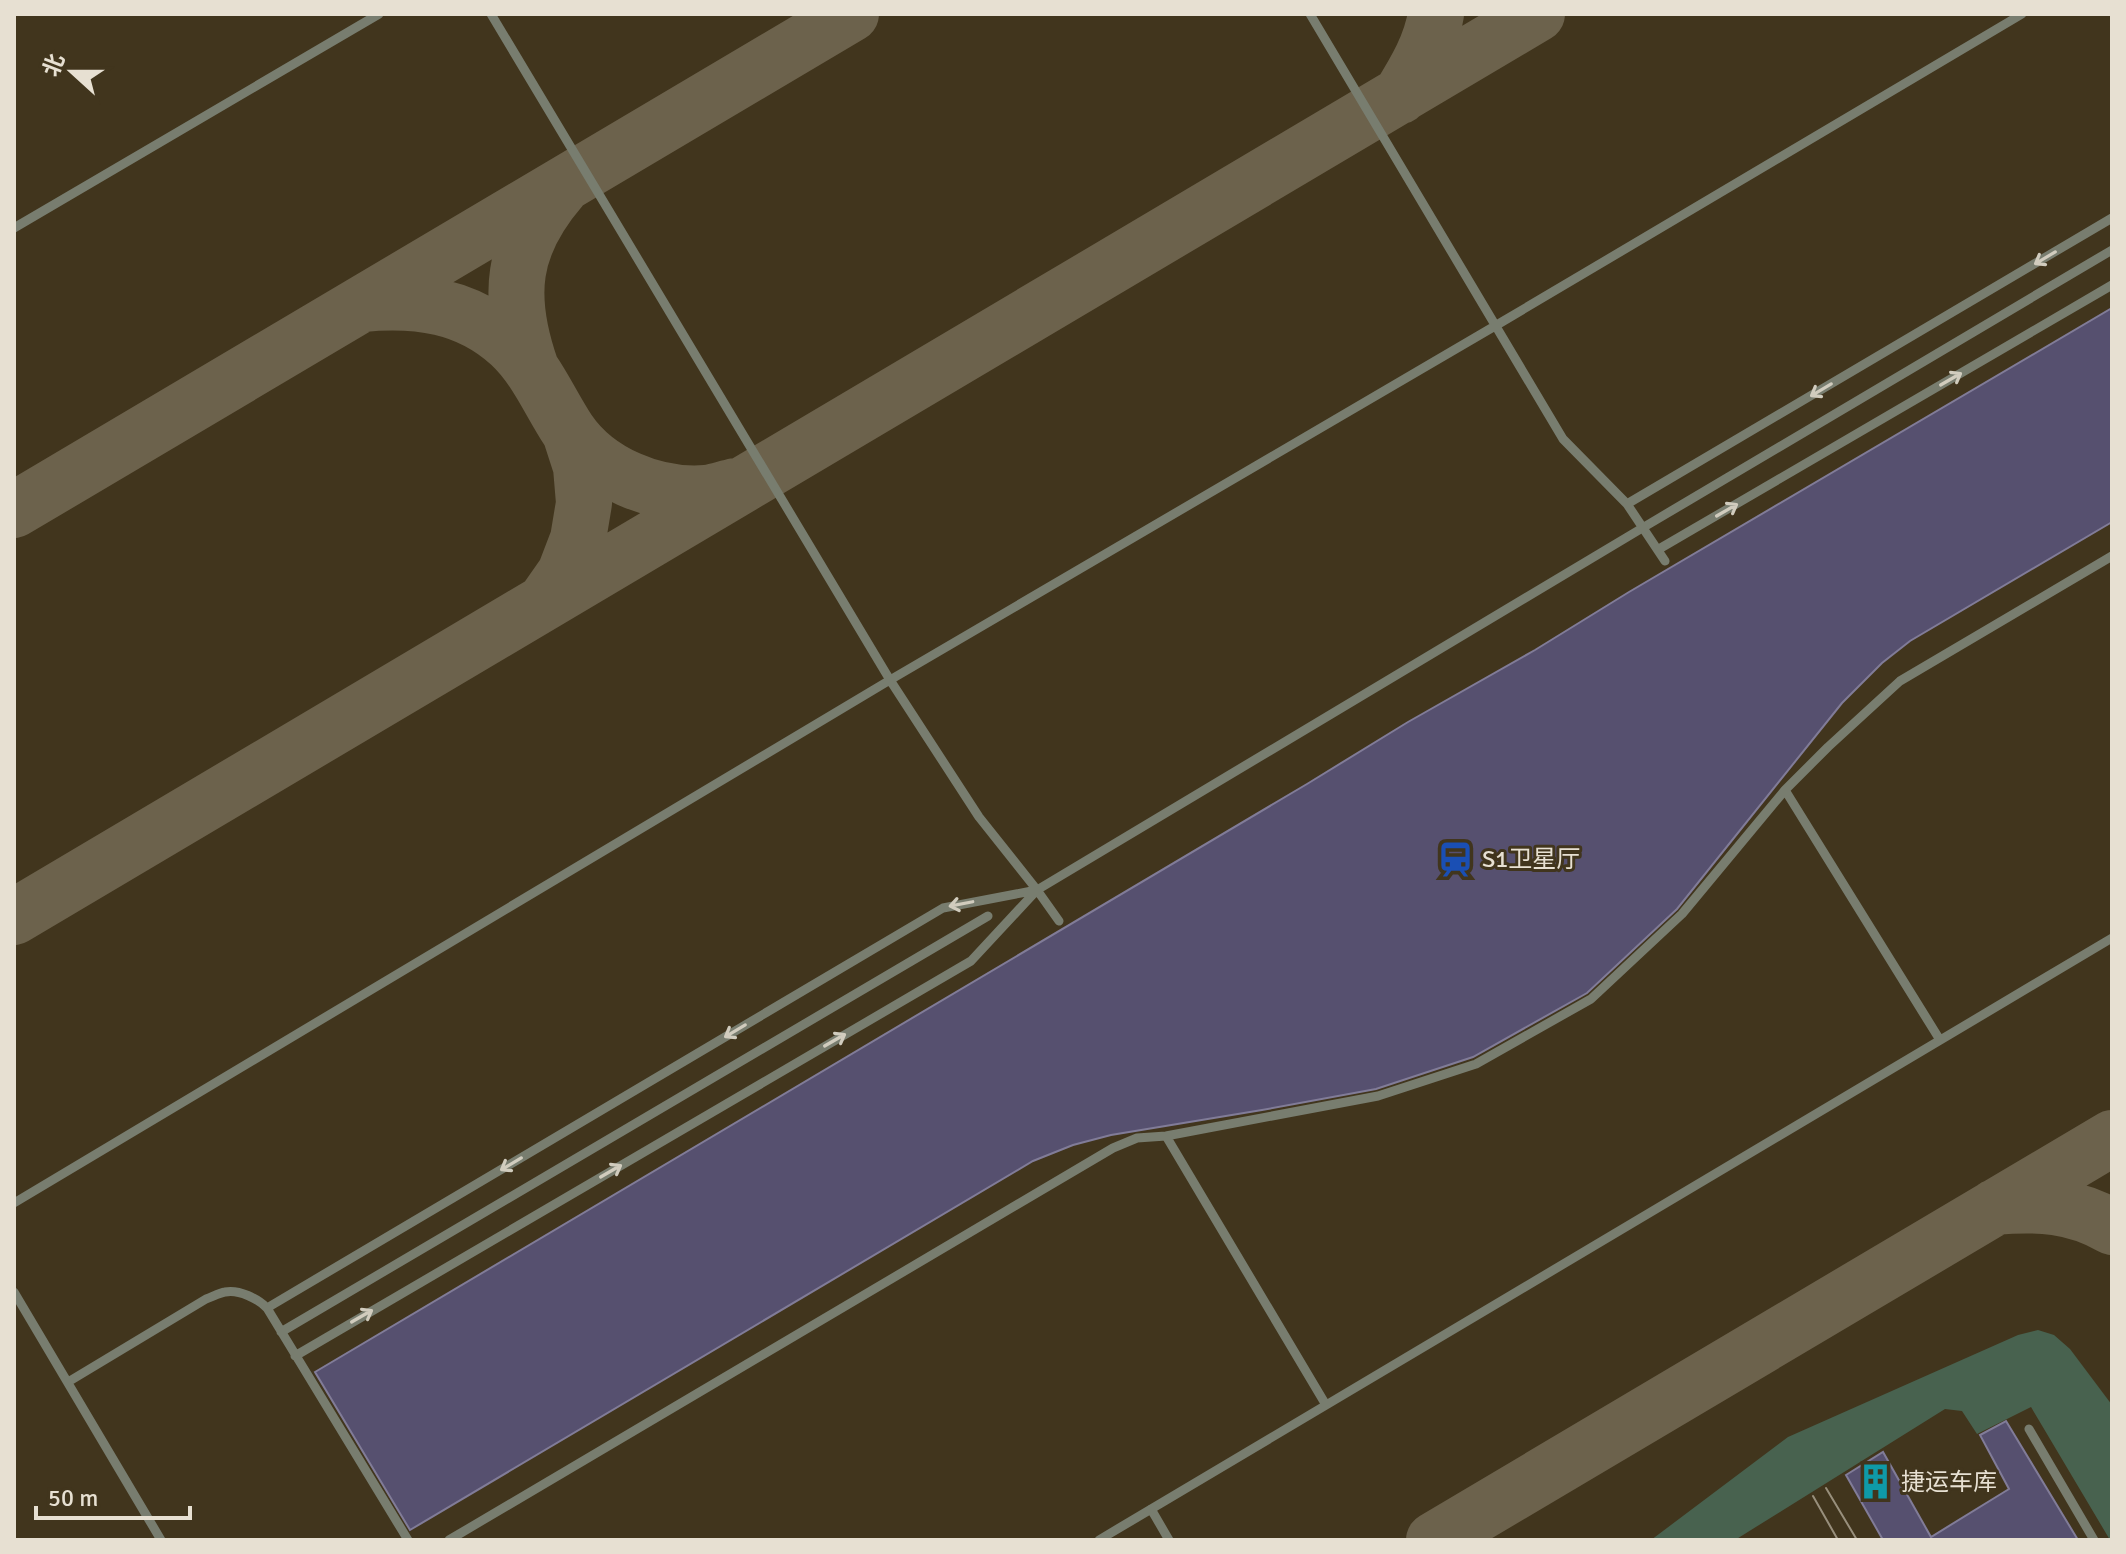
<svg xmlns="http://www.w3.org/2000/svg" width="2126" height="1554" viewBox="0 0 2126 1554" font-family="Signika,'Noto Sans SC',sans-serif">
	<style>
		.green { fill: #48624f }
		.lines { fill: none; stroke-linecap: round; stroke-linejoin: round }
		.taxiway { stroke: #6c624c; stroke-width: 56 }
		.building { fill: #56506f; stroke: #817c98; stroke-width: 2 }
		.lane { stroke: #787d6f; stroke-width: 9 }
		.tram { stroke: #988f7c; stroke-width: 2 }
		.oneway { stroke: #d1ccbe }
		.labels { text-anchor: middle; stroke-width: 6; stroke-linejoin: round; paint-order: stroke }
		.poi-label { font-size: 24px; fill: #e7e0d2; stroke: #41351d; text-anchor: start }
	</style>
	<rect width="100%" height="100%" fill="#41351d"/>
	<path class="green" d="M2038,1330l16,5 16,14 42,56v135h-2l-79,-133 -54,27 -15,-23 -17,-2 -210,131h-84l137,-103 230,-102z"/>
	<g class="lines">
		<path class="taxiway" d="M1400,96c16,-26 31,-51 36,-82
			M362,304c55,-5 105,1 148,40 26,24 39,57 58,86 29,43 87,67 138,63 10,-1 20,-5 30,-7
			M531,368c-25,-72 -20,-122 30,-180
			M14,510l837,-496
			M544,603l21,-30 13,-34 6,-36 -3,-36 -11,-34
			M14,917l1523,-903
			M1995,1207c42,-4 80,-2 117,20
			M1434,1540l678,-402"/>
	</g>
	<path class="building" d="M2112,308v214l-202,119 -28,22 -40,40 -165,206 -90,84 -114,64 -97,32 -114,21 -151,25 -38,10 -40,16 -623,369 -95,-158 992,-588 101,-62 127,-72 94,-58z
		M2006,1421l72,119h-195l-37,-65 37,-23 48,85 78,-48 -29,-54z"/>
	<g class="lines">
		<path class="lane" d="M491,14l399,666 89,137 58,73 22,31
			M1310,14l253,425 64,65 38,57
			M14,228l365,-214
			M1627,504l485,-286
			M1659,549l453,-264
			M1785,790l155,250
			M1166,1136l160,269
			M14,1203l876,-523 605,-354 527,-312
			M14,1292l147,248
			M267,1308l676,-400 94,-18
			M281,1332l707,-416
			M295,1356l676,-395 66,-71 607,-363 468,-277
			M68,1382l138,-83c6,-2 13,-6 19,-7 14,-3 33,7 42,16l141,232
			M2029,1429l65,111
			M1151,1509l18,31
			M449,1540l664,-392 24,-10 29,-2 212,-40 98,-32 115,-65 91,-85 103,-124 43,-43 72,-66 212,-125
			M1099,1540l1013,-602"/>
		<path class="tram" d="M1826,1488l31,52
			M1813,1496l25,44"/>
	</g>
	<defs><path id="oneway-shaft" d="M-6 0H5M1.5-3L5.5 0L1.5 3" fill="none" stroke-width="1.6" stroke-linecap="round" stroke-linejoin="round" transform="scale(2)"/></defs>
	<g class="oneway">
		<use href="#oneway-shaft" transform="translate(2045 258) rotate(149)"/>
		<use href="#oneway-shaft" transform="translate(1951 379) rotate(-30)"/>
		<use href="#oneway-shaft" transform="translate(1821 390) rotate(149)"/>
		<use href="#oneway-shaft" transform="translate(1727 510) rotate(-30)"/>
		<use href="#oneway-shaft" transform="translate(961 904) rotate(169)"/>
		<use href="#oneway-shaft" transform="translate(735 1031) rotate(149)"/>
		<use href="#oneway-shaft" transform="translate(835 1040) rotate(-30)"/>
		<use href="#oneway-shaft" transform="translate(511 1164) rotate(149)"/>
		<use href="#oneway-shaft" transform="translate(611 1171) rotate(-30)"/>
		<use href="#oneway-shaft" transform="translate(362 1316) rotate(-30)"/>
	</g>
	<defs>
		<symbol id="station-bare" viewBox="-9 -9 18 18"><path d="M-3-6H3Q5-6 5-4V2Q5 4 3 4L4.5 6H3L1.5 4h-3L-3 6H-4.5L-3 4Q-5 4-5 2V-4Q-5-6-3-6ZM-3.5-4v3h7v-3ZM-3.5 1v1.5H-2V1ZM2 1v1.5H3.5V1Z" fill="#1a4fb4" stroke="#41351d" stroke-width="2.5" paint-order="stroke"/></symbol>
		<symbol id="building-bare" viewBox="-9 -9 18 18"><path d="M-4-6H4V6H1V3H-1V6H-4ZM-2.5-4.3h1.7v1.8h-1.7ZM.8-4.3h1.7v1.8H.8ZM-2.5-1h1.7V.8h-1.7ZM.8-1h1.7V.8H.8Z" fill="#0f9aa8" stroke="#41351d" stroke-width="2.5" paint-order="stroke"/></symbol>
	</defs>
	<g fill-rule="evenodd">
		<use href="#station-bare" x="1430" y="834" width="51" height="51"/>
		<use href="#building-bare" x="1850" y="1456" width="51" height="51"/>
	</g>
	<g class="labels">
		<g class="poi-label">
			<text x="1482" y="867">S1卫星厅</text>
			<text x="1901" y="1490">捷运车库</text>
		</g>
	</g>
	<rect width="2126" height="1554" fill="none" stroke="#e7e0d2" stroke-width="32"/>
	<g transform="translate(72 72) rotate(291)" stroke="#41351d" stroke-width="6" paint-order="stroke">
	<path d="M0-6L14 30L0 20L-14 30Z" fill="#e7e0d2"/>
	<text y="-12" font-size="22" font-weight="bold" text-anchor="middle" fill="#e7e0d2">北</text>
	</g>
	<path d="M36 1506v12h154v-12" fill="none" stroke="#e7e0d2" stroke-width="4"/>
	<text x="48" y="1506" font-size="24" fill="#e7e0d2" stroke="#41351d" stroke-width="6" paint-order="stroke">50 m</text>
</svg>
